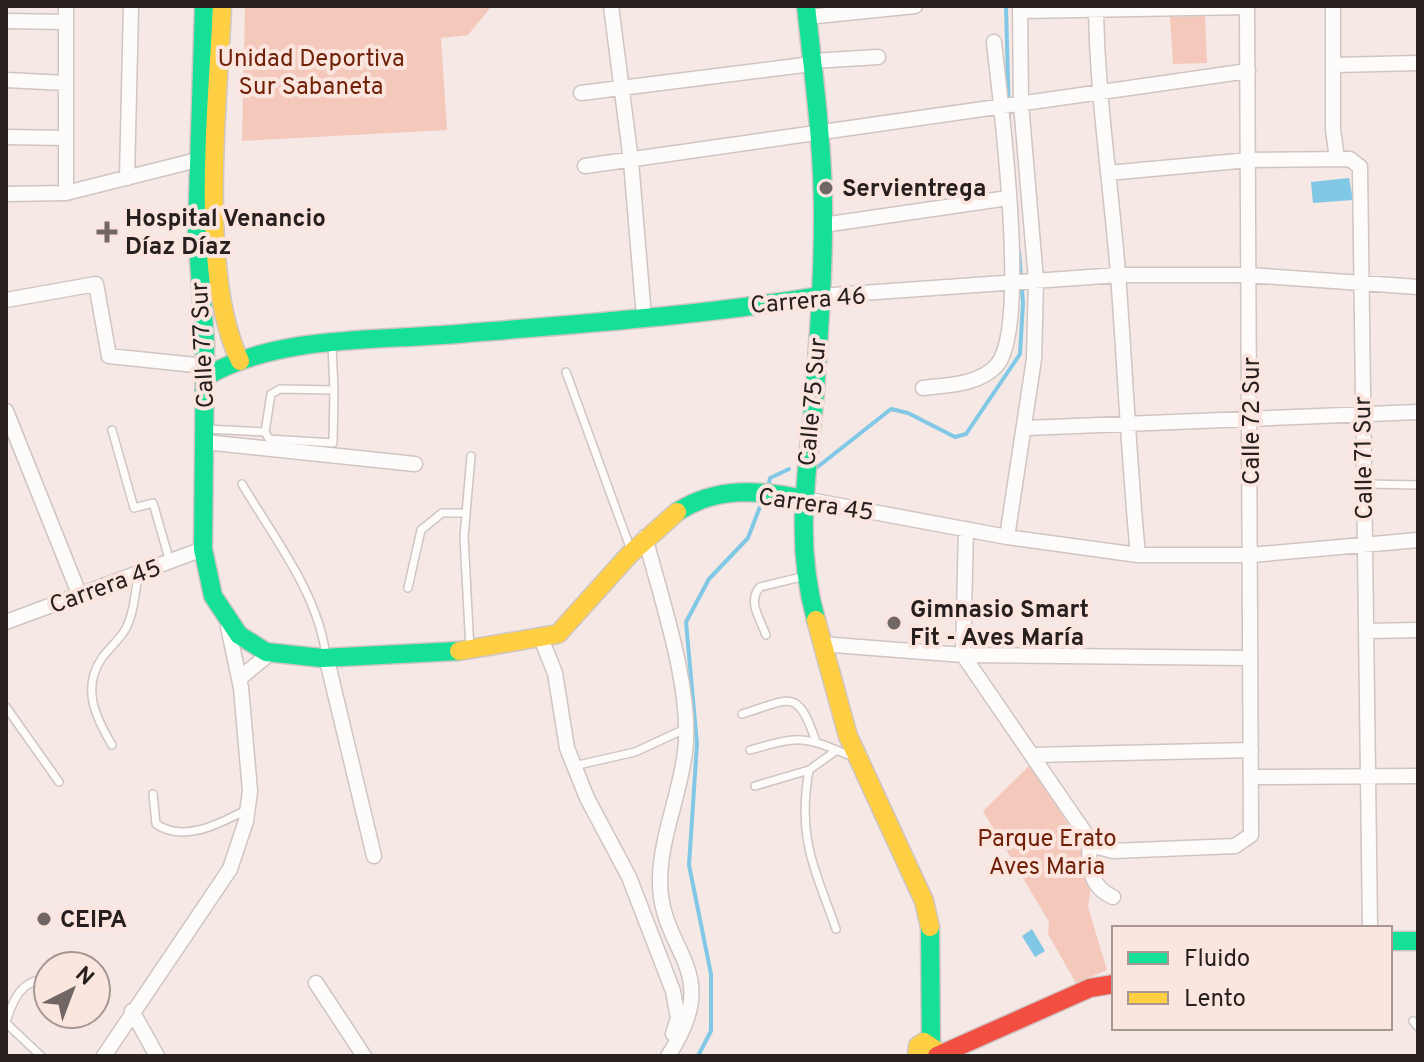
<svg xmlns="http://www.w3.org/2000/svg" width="1424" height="1062" viewBox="0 0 1424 1062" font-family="Overpass,sans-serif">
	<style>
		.green { fill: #f5c8bc }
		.water { fill: #80c8e5 }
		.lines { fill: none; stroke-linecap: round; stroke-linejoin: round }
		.stream { stroke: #80c8e5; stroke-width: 4 }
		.lane-casing { stroke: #cfc5c3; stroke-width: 10 }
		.street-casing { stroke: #cfc5c3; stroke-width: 17 }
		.fast-casing { stroke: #cfc5c3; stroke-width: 21 }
		.slow-casing { stroke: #cfc5c3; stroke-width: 21 }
		.jam-casing { stroke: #cfc5c3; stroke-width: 21 }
		.lane { stroke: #fefcfb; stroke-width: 7 }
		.street { stroke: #fefcfb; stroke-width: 14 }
		.fast { stroke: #16e098; stroke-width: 18 }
		.slow { stroke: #ffcf43; stroke-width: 18 }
		.jam { stroke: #f24e42; stroke-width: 18 }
		.poi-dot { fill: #706664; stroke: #fbe5df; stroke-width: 3 }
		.labels { text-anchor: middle; stroke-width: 8; stroke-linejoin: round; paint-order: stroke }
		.park-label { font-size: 24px; fill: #702108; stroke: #fbe5df }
		.poi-label { font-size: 24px; font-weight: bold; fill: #28201e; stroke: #fbe5df; text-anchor: start }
		.street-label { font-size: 24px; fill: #28201e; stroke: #fbe5df }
	</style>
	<rect width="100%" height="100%" fill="#f5e8e5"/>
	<path class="green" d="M245,6h247l-24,29 -27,3 6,92 -205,11z
		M1205,16l2,47 -34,1 -3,-47z
		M1030,765l48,75 13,45 -3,22 19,63 -31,13 -28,-49 1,-12 -66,-111z"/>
	<path class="water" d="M1349,178l4,22 -40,3 -2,-21z
		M1032,929l13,22 -10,6 -13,-21z"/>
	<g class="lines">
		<path class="stream" d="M1006,6l3,114
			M815,469l76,-60 17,4 47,24 11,-3 54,-80 3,-51 -4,-51
			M769,483l1,-5 19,-9
			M698,1056l13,-25v-57l-22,-109 8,-121 -11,-122 23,-43 39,-41 13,-34"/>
		<defs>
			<path id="lane" d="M332,346l2,44
				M566,372l65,178
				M206,429l59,3 6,-38 9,-5 54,1 -1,53 -64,-4 -4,-7
				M112,430l22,78 19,-5 17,59
				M242,484c32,54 76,109 84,172
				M1365,484l53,1
				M408,588l13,-58 21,-17h24
				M766,635c-6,-16 -19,-34 -6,-48l41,-10
				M470,650l-6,-113 7,-81
				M6,707l53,75
				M742,714c47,-14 55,-28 73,25
				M112,745c-16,-27 -31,-57 -10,-87 7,-10 17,-18 23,-28 9,-16 10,-37 13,-54
				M750,750c53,-15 53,-14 103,7
				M574,766l61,-14 50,-23
				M809,770c-12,68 5,96 27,159
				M755,786l54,-16 28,-20
				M153,794l3,30c28,19 63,0 90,-14
				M1413,1021l5,6
				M6,1022c7,-22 15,-43 42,-43
				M6,1023l35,33"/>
			<path id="street" d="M611,6l20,155 13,156
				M1096,6c1,91 15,178 22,268 7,94 11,188 20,281
				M1333,6v124l4,28
				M1021,11l226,-4
				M807,17l108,-11
				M6,21l60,1
				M812,61l66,-4
				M1335,65l83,-2
				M6,80l60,3
				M581,93l231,-29
				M6,137l60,1
				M585,166l663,-95
				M1108,173l141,-13 101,-1 10,8 10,761
				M127,178l4,-172
				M66,193v-187
				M6,194l60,-1 135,-34
				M823,225l185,-27
				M820,296l298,-21h131l169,12
				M6,300l90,-16 13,72 96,10
				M923,388c25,-3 56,-3 74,-23 33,-39 3,-267 -3,-323
				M6,411l74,185
				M1026,428l392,-16
				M205,442l210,22
				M804,499l203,38 131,18h113l167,-15
				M966,529l-3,126 131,191 19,5 122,-5 16,-11 -4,-829
				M645,537c16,61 48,154 40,215 -5,42 -24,84 -25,126 -2,75 66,90 8,178
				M1007,537l27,-178 2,-79 -15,-176 -1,-98
				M6,622l197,-73
				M1366,631l52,-1
				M542,641l13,32 12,75 20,50 42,79 44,114 5,27 -5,16
				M821,644l142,11 284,3
				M326,656l48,200
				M240,678l29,-24
				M1032,755l219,-5
				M1252,777l166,-1
				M1090,841c-2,23 -1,46 23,56
				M316,983l48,73
				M132,1011l25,45
				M104,1056l126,-187 16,-48 4,-30 -9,-103 -13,-61"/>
			<path id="fast" d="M204,6l-7,225 8,112 -2,206 10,47 26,39 27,17 56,6 137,-7
				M806,6c8,73 18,146 17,219 0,55 -4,111 -8,165 -7,83 -22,147 1,230
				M205,377c72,-42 170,-36 251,-43 122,-10 243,-18 364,-38
				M677,512c40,-26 82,-22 127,-13
				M930,927l1,117
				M1390,941h28"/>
			<path id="slow" d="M222,6c-4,96 -24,270 18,355
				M816,620l32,116 76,165 6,26
				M459,651l99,-17 71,-79 48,-43
				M917,1056l1,-10 6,-4 12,8"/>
			<path id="jam" d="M937,1056l153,-68 24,-4"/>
		</defs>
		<use href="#lane" class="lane-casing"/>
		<use href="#street" class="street-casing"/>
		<use href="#fast" class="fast-casing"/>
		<use href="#slow" class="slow-casing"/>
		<use href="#jam" class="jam-casing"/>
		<use href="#lane" class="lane"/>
		<use href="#street" class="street"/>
		<use href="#fast" class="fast"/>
		<use href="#slow" class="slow"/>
		<use href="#jam" class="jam"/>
	</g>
	<g class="poi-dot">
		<circle cx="826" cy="188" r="8"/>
		<path d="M103 220h8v8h8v8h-8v8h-8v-8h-8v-8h8z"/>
		<circle cx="894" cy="623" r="8"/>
		<circle cx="44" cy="919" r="8"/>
	</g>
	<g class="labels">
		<g class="park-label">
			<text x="311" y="66">Unidad Deportiva<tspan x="311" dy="28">Sur Sabaneta</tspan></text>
			<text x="1047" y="846">Parque Erato<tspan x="1047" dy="28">Aves Maria</tspan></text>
		</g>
		<g class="poi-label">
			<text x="842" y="196">Servientrega</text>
			<text x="125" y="226">Hospital Venancio<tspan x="125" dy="28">Díaz Díaz</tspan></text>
			<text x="910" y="617">Gimnasio Smart<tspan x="910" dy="28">Fit - Aves María</tspan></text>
			<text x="60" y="927">CEIPA</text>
		</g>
		<g class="street-label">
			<text transform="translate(808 300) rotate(-5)" y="8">Carrera 46</text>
			<text transform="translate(202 345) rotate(-93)" y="8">Calle 77 Sur</text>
			<text transform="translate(812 402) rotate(-85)" y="8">Calle 75 Sur</text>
			<text transform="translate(1251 421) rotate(-90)" y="8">Calle 72 Sur</text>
			<text transform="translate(1363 458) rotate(-91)" y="8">Calle 71 Sur</text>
			<text transform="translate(816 504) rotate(8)" y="8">Carrera 45</text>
			<text transform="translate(105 586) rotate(-20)" y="8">Carrera 45</text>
		</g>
	</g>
	<rect width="1424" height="1062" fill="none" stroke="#28201e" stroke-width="16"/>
	<rect x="1112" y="926" width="280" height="104" fill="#fbe5df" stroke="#a79692" stroke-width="2"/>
	<rect x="1128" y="952" width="40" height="12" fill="#16e098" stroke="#a79692" stroke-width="2"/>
	<text x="1184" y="966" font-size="24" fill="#28201e">Fluido</text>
	<rect x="1128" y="992" width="40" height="12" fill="#ffcf43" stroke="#a79692" stroke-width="2"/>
	<text x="1184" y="1006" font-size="24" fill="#28201e">Lento</text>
	<g transform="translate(72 990) rotate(42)"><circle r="38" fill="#fbe5df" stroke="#a79692" stroke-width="2"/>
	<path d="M0-6L14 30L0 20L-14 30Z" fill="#706664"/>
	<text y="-12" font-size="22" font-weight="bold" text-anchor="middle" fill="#28201e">N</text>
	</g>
</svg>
